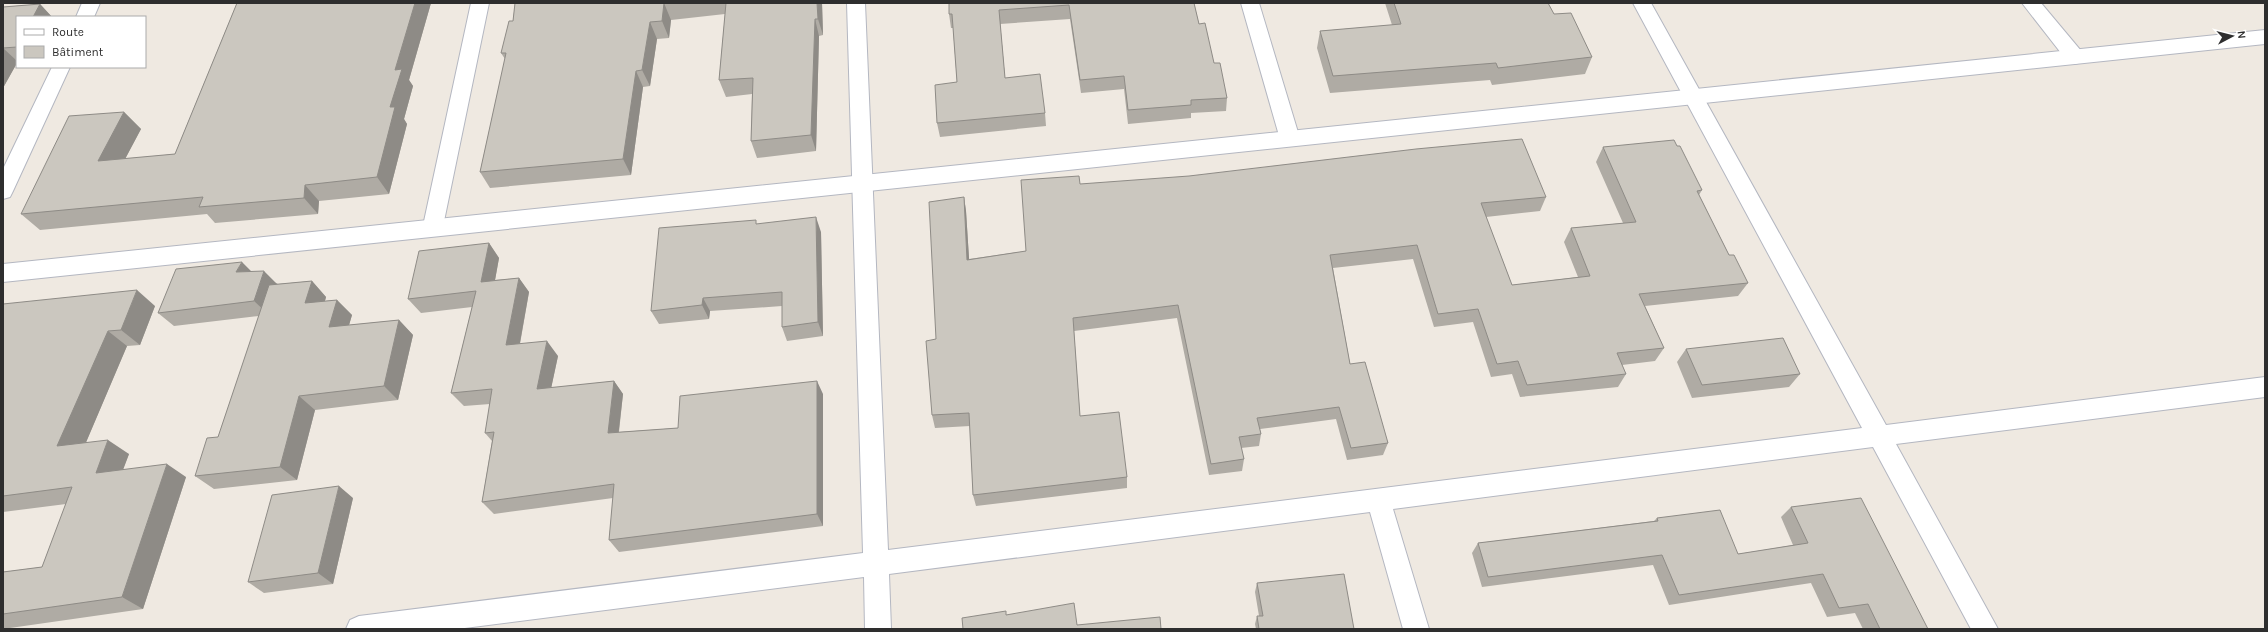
<svg xmlns="http://www.w3.org/2000/svg" width="2268" height="632" viewBox="0 0 2268 632" font-family="Karla,sans-serif">
	<style>
		.lines { fill: none; stroke-linecap: round; stroke-linejoin: round }
		.street-casing { stroke: #b4b7c1; stroke-width: 2 }
		.secondary-casing { stroke: #b4b7c1; stroke-width: 2 }
		.street { fill: #fff; fill-rule: evenodd }
		.secondary { fill: #fff; fill-rule: evenodd }
		.wall { fill: #afaba4 }
		.shaded-wall { fill: #8e8b86 }
		.building { fill: #cbc7bf; stroke: #8e8b86 }
	</style>
	<rect width="100%" height="100%" fill="#efe9e1"/>
	<g class="lines">
		<defs>
			<path id="street" d="M82,3h18l-6,14h-18z
				M471,3h18l-46,223 -3,6 -7,2 -7,-2 -3,-6z
				M847,3h18l23,547 974,-122 -229,-425h18l235,422 379,-48v20l-369,47 102,185h-27l-98,-182 -480,62 36,120h-26l-33,-117 -481,62 2,55h-26l-1,-52 -407,52h-111l4,-9 9,-4 504,-63z
				M1241,3h18l41,136 -3,5 -7,2 -7,-2 -3,-5z
				M2022,3h19l41,49 2,5 -2,5 -7,2 -7,-2z
				M52,67h18l-57,124 -3,6 -7,2v-30z"/>
			<path id="secondary" d="M2265,30v14l-2262,238v-18z"/>
		</defs>
		<use href="#street" class="street-casing"/>
		<use href="#secondary" class="secondary-casing"/>
		<use href="#street" class="street"/>
		<use href="#secondary" class="secondary"/>
	</g>
	<path class="wall" d="M237,3h194l-22,77 4,6 -9,33 3,5 -18,70 -70,7 -1,13 -103,9 -8,-9 -167,16 -19,-16 103,-102 17,17 -16,30 50,-5z
		M515,3h307l1,32 -4,1 -3,115 -59,7 -6,-17 1,-47 -26,3 -7,-17 6,-66 -54,6 -2,18 -12,1 -7,47 -7,1 -12,88 -141,13 -10,-16 25,-113 -4,-6 12,-32z
		M949,3h245l5,21 28,74 -1,13 -35,2v5l-63,6 -4,-35 -43,4 -11,-74 -70,5 5,54 40,35 1,13 -106,11 -3,-14 20,-41 -4,-54h-2l-2,-14z
		M1385,3h163l6,11 38,43 -7,17 -93,11 -2,-5 -160,13 -13,-45 3,-17 72,-6z
		M40,4l12,13h-35v46l-14,25v-81z
		M1677,146l25,44 -3,5 30,60 19,28 -10,13 -93,10 19,42 -9,13 -33,4 4,9 -8,13 -98,10 -8,-23 -21,3 -18,-55 -39,5 -21,-68 -80,9 17,96 38,79 -5,12 -36,5 -11,-41 -76,10 1,5 -2,12 -18,2 3,11 -2,12 -33,4 -32,-157 -103,13 6,85 47,61v11l-151,18 -3,-11 -3,-69 -35,2 -3,-13 4,-76 28,-142 2,14 3,48 57,-8 54,-67 466,13 -6,14 -54,6 26,68 66,-8 -14,-35 7,-14 52,-5 -27,-61 7,-15z
		M758,224l63,8 2,104 -36,5 -5,-14v-21l-72,5 -1,8 -50,5 -8,-13z
		M489,243l10,15 -4,22 24,-2 10,14 -9,52 38,12 -7,32 63,-7 9,13 -4,38 59,-4 145,-34v132l-204,26 -10,-12 4,-42 -119,16 -12,-12 10,-61 -7,-8 5,-29 -26,2 -13,-13 21,-86 -51,6 -13,-14z
		M251,271l27,13 34,-3 14,16 -1,4 12,-1 15,15 -3,10 50,-5 14,15 -15,65 -83,10 -18,70 -83,9 -19,-13 23,-39 41,-121 -85,10 -16,-13z
		M3,304l152,2 -15,39 -13,1 -41,96 43,12 -6,15 63,8 -43,132 -140,20v-57l39,-5 24,-63 -63,8z
		M1686,349l114,25 -11,13 -97,11 -15,-36z
		M353,498l-20,86 -69,9 -16,-11z
		M1791,507l137,122h-65l-8,-16 -28,4 -16,-34 -142,22 -16,-40 -171,22 -10,-34 6,-10 176,-22 3,-3 81,36 55,-9 -12,-28z
		M1257,583l97,46h-98l-1,-5 2,-8h2l-4,-24z"/>
	<path class="shaded-wall" d="M415,3h16l-22,77 4,6 -9,33 3,5 -18,70 -12,-17 13,-70 5,-37z
		M664,3l7,17 -2,18 -7,-17z
		M817,3h5l1,32 -5,-16z
		M40,4l12,13h-19z
		M999,10l1,14 6,67 -1,-13z
		M815,19l4,17 -3,115 -5,-16z
		M650,22l7,17 -7,47 -8,-16z
		M3,48l14,13v2l-14,25z
		M636,71l7,16 -12,88 -8,-16z
		M124,112l17,17 -26,49 -17,-17z
		M305,185l14,16 -1,13 -14,-16z
		M964,197l2,14 4,62 -3,-13z
		M816,217l5,15 2,104 -5,-14z
		M489,243l10,15 -7,39 -11,-15z
		M242,262l14,14 -20,-4z
		M264,271l14,14 -10,29 -14,-13z
		M519,278l10,14 -12,67 -11,-14z
		M312,281l14,16 -6,21 -15,-15z
		M137,290l18,16 -15,39 -19,-15z
		M703,298l7,13 -1,8 -7,-14z
		M337,300l15,15 -8,27 -15,-15z
		M399,320l14,15 -15,65 -14,-14z
		M108,331l19,15 -48,113 -22,-13z
		M547,341l11,15 -10,47 -11,-14z
		M614,381l9,13 -6,52 -9,-13z
		M817,381l6,13v132l-6,-12z
		M299,396l16,14 -18,70 -17,-13z
		M108,440l21,14 -12,32 -21,-13z
		M167,464l19,13 -43,132 -21,-12z
		M339,486l14,12 -20,86 -15,-11z"/>
	<path class="building" d="M237,3h178l-20,67 7,-1 -12,38h5l-18,70 -72,8 -1,13 -105,9 4,-10 -182,17 48,-98 55,-4 -26,49 77,-7z
		M515,3h149l-2,18 -12,1 -8,48 -6,1 -13,88 -143,13 26,-119h-5l8,-32h4z
		M726,3h91l1,16h-3l-4,116 -60,6 2,-63 -34,2z
		M949,3h245l5,21 6,-1 9,40h6l7,35 -36,2v5l-63,5 -4,-34 -44,4 -11,-75 -70,5 6,68 35,-4 5,39 -108,10 -2,-38 22,-3 -5,-68h-3z
		M1394,3h154l6,11 17,-1 21,44 -94,11 -2,-5 -163,13 -13,-45 81,-7z
		M40,4l-7,13h-16v30l-14,1v1v-42z
		M1522,139l24,58 -65,6 31,82 78,-9 -19,-48 65,-6 -33,-75 71,-7 3,6h3l22,44 -5,1 32,64h5l14,28 -109,11 25,54 -47,5 9,21 -99,11 -9,-24 -21,3 -19,-55 -40,5 -21,-69 -87,10 20,109 15,-2 23,81 -37,5 -12,-41 -82,11 4,16 -22,3 5,22 -33,5 -33,-159 -105,13 7,98 39,-4 8,65 -154,18 -4,-82 -37,2 -6,-74 10,-2 -7,-137 35,-5 3,63 59,-9 -5,-71 58,-4 1,8 109,-8 227,-27z
		M816,217l2,105 -36,5v-35l-79,6 -1,7 -51,6 8,-83 97,-8v4z
		M489,243l-8,39 38,-4 -13,67 41,-4 -10,48 77,-8 -6,52 70,-5 2,-32 137,-15v133l-208,26 5,-56 -132,18 12,-70 -9,1 7,-44 -41,4 25,-102 -68,8 11,-48z
		M242,262l-6,10 28,-1 -10,30 -96,12 18,-44z
		M312,281l-7,22 32,-3 -8,27 70,-7 -15,66 -85,10 -19,71 -85,9 12,-38 11,-1 51,-152z
		M137,290l-16,40 -13,1 -51,115 51,-6 -12,33 71,-9 -45,133 -119,17v-42l39,-5 30,-80 -69,9v-192z
		M1783,338l17,36 -98,11 -16,-36z
		M339,486l-21,87 -70,9 24,-87z
		M1861,498l67,131h-48l-12,-25 -29,4 -16,-34 -144,21 -17,-40 -174,22 -10,-34 180,-22 -1,-3 63,-8 18,44 70,-11 -17,-36z
		M1344,574l10,55h-95l-2,-13h6l-6,-33z
		M1074,603l3,22 83,-8 1,12h-198l-1,-11 44,-7v4z"/>
	<rect width="2268" height="632" fill="none" stroke="#2e2e2e" stroke-width="8"/>
	<rect x="16" y="16" width="130" height="52" fill="#ffffff" stroke="#ababab"/>
	<rect x="24" y="29" width="20" height="6" fill="#ffffff" stroke="#ababab"/>
	<text x="52" y="36" font-size="12" fill="#2e2e2e">Route</text>
	<rect x="24" y="46" width="20" height="12" fill="#cbc7bf" stroke="#ababab"/>
	<text x="52" y="56" font-size="12" fill="#2e2e2e">Bâtiment</text>
	<g transform="translate(2232 36) rotate(83)" stroke="#ffffff" stroke-width="3" paint-order="stroke">
	<path d="M0-3L7 15L0 10L-7 15Z" fill="#2e2e2e"/>
	<text y="-6" font-size="11" font-weight="bold" text-anchor="middle" fill="#2e2e2e">N</text>
	</g>
</svg>
